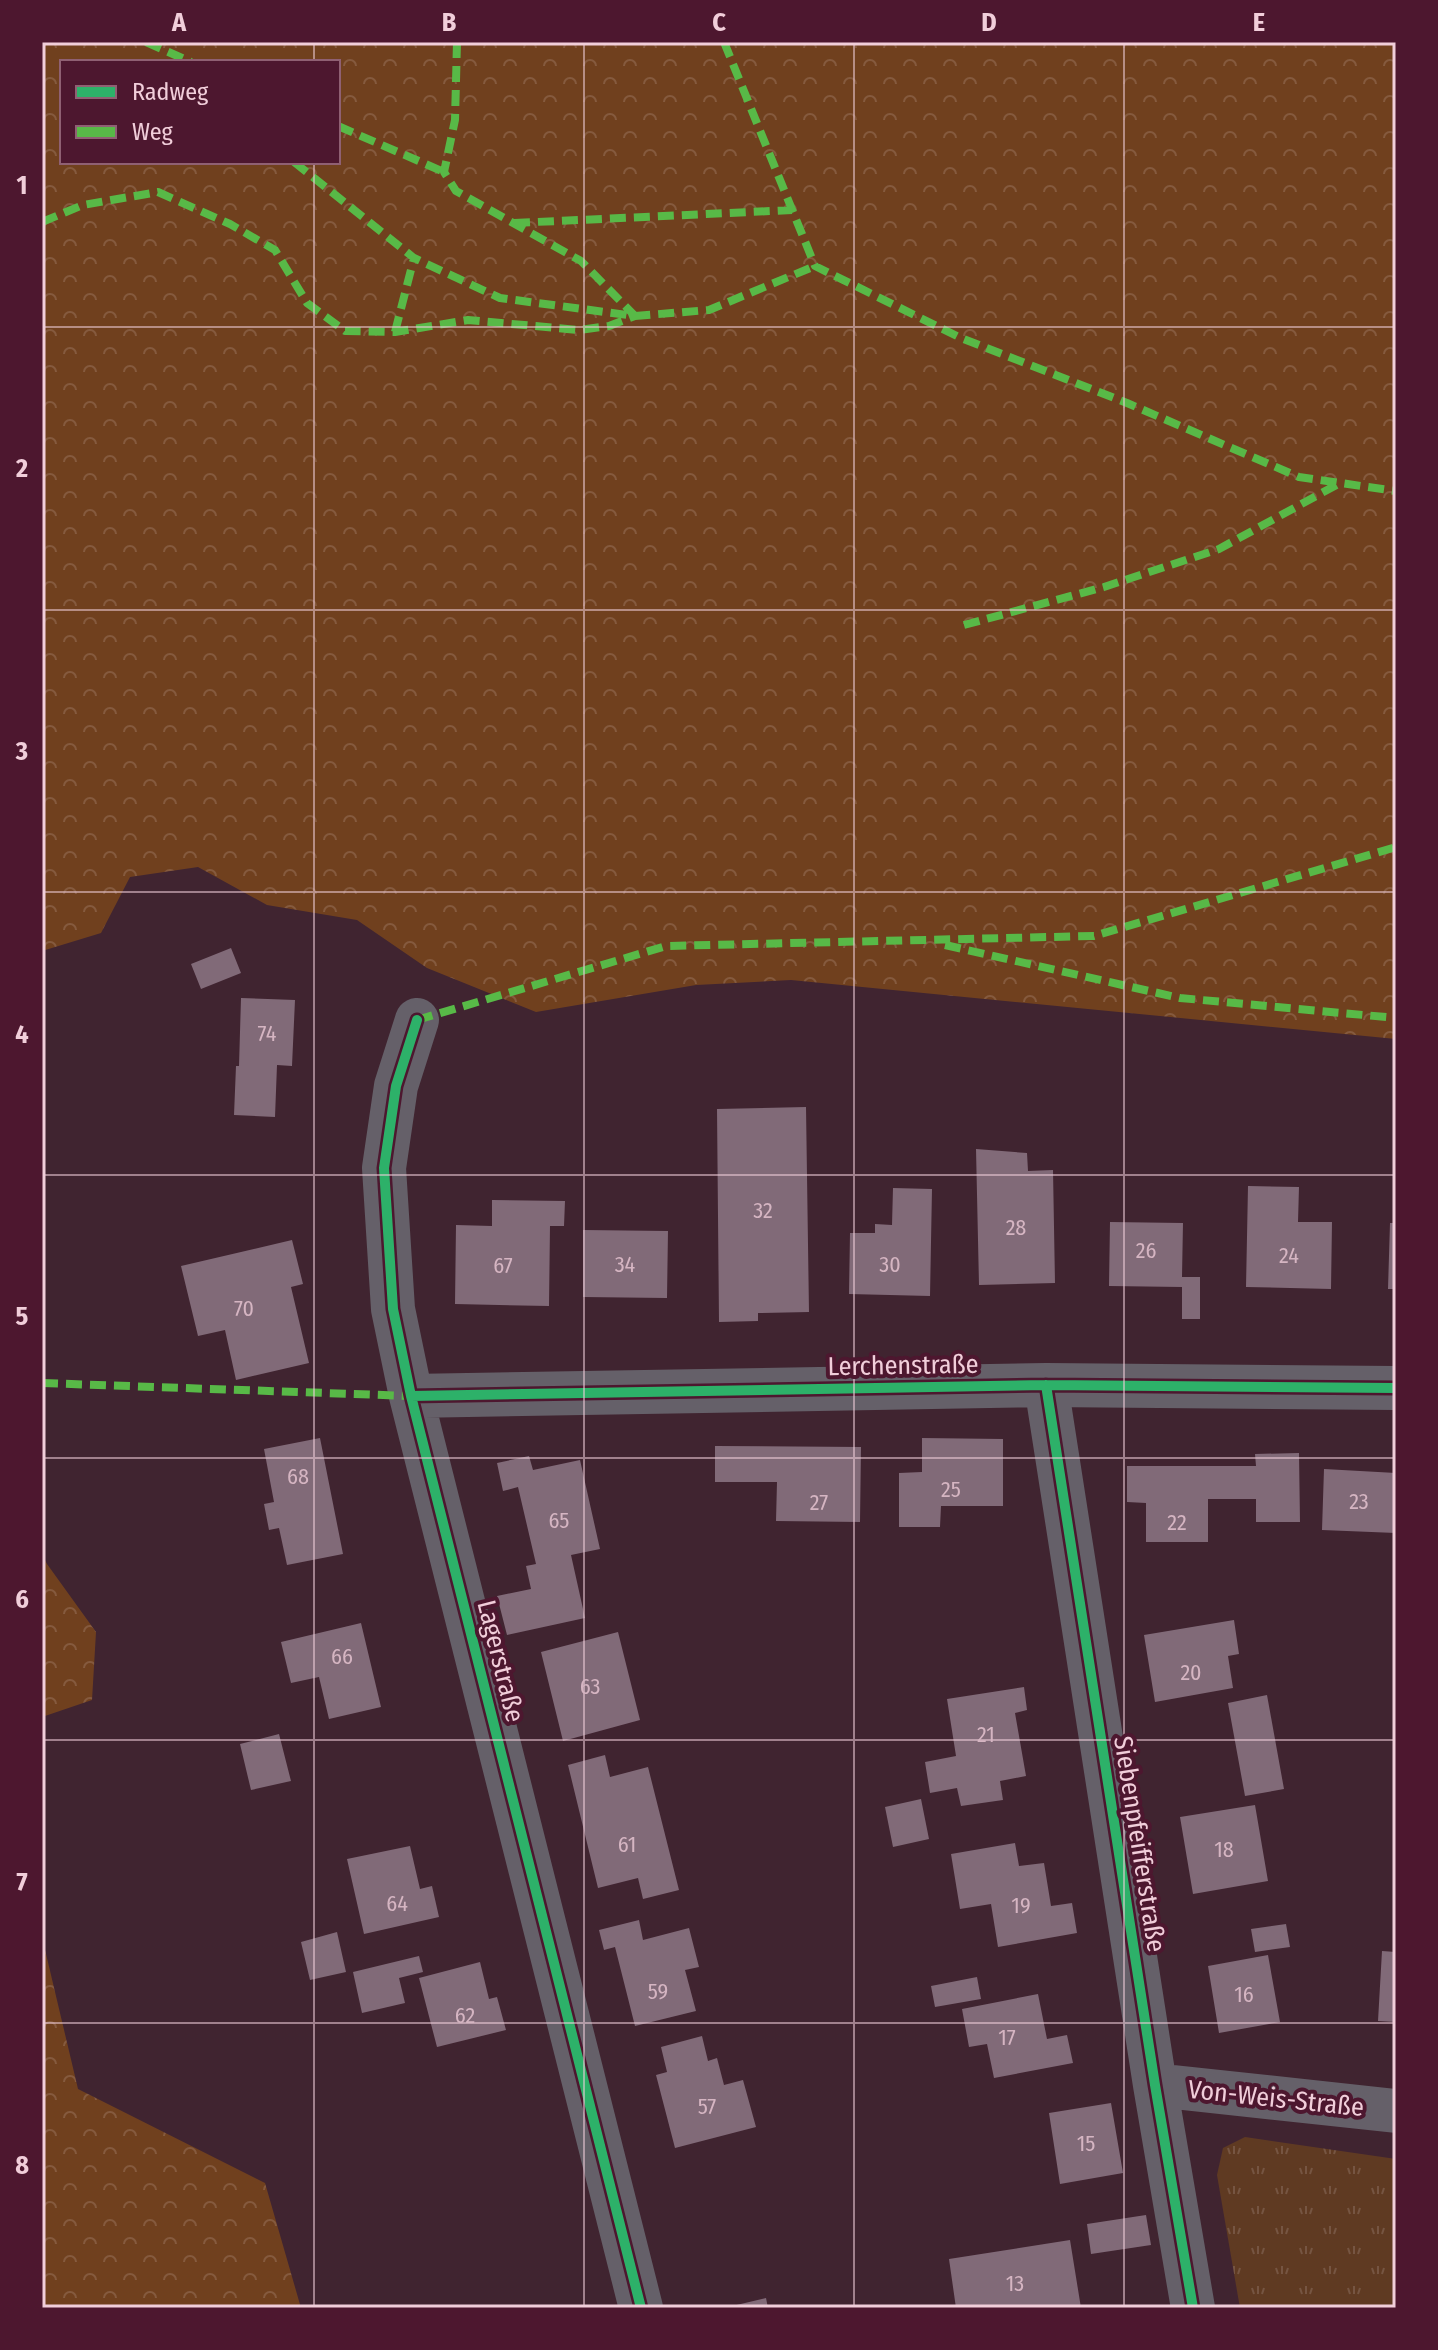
<svg xmlns="http://www.w3.org/2000/svg" width="1438" height="2350" viewBox="0 0 1438 2350" font-family="'Fira Sans Condensed',sans-serif">
	<style>
		.grass { fill: url(#grass-tufts) }
		.forest { fill: url(#forest-crowns); fill-rule: evenodd }
		.building { fill: #816a78 }
		.lines { fill: none; stroke-linecap: round; stroke-linejoin: round }
		.minor { stroke: #656069; stroke-width: 44 }
		.quiet { stroke: #58b947; stroke-width: 8; stroke-dasharray: 16 8; stroke-linecap: butt }
		.cycleway-casing { stroke: #4d172f; stroke-width: 15 }
		.cycleway { stroke: #2db169; stroke-width: 10 }
		.grid { fill: none; stroke: #f1ceda; stroke-width: 2; stroke-opacity: 0.55 }
		.labels { text-anchor: middle; stroke-width: 8; stroke-linejoin: round; paint-order: stroke }
		.number-label { font-size: 22px; fill: #d5b5c2 }
		.street-label { font-size: 26px; fill: #f1ceda; stroke: #4d172f }
		.neatline { fill: none; stroke: #f1ceda; stroke-width: 3 }
		.grid-label { font-size: 26px; text-anchor: middle; font-weight: bold; fill: #f1ceda }
	</style>
	<defs>
		<pattern id="grass-tufts" width="24" height="20" patternUnits="userSpaceOnUse" patternTransform="scale(2)"><rect width="24" height="20" fill="#5f3a22"/><path d="M3 7l-1-3M5 7V3M7 7l1-3M15 17l-1-3M17 17v-4M19 17l1-3" fill="none" stroke="#765542"/></pattern>
		<pattern id="forest-crowns" width="20" height="18" patternUnits="userSpaceOnUse" patternTransform="scale(2)"><rect width="20" height="18" fill="#70401e"/><path d="M2 6a3 3 0 1 1 6 0M12 15a3 3 0 1 1 6 0" fill="none" stroke="#855a3e"/></pattern>
	</defs>
	<rect width="100%" height="100%" fill="#402430"/>
	<path class="grass" d="M1245,2137l151,22v149h-156l-23,-133 6,-27z"/>
	<path class="forest" d="M42,42h1354v997l-605,-59 -95,5 -160,27 -109,-44 -70,-48 -90,-15 -69,-38 -68,10 -29,56 -59,18zM62,62h276v100h-276z
		M42,1554l5,10 49,68 -4,68 -50,17z
		M42,1937l36,152 187,94 36,125h-259z"/>
	<path class="building" d="M231,948l10,25 -40,16 -10,-25z
		M241,998l54,2 -3,66 -15,-1 -2,52 -41,-2 2,-49h3z
		M806,1107l3,205 -51,1v8l-39,1 -2,-213z
		M976,1149l51,4 1,18 25,-1 2,113 -76,2z
		M1248,1186l51,1 -1,35h34l-1,67 -85,-2z
		M893,1188l39,1 -2,107 -81,-2 1,-61h25v-9l17,1z
		M492,1200l73,1 -1,25h-14l-1,80 -94,-2 1,-79 36,1z
		M1110,1222l73,1 -1,54h18v42h-18v-32l-73,-1z
		M1390,1223h6v66h-8z
		M583,1230l85,1 -1,67 -84,-1z
		M292,1240l11,44 -12,3 18,76 -73,17 -11,-50 -27,6 -17,-70z
		M320,1438l23,116 -56,11 -8,-37 -10,2 -5,-26 10,-2 -10,-53z
		M922,1438l81,1v67h-62l-1,21h-41v-54l23,-1z
		M715,1446l146,1 -1,75 -84,-1 1,-39h-62z
		M1299,1453l1,69h-44v-23h-48v43h-62v-39l-19,-1v-36h129l-1,-12z
		M529,1456l4,14 47,-10 20,89 -29,6 14,63 -78,17 -10,-39 34,-7 -5,-23 10,-2 -18,-77 -15,4 -6,-28z
		M1324,1469l72,4v60l-74,-3z
		M1234,1620l5,34 -11,2 5,32 -78,14 -11,-67z
		M361,1623l20,84 -52,12 -10,-42 -28,6 -10,-41z
		M618,1632l22,88 -77,21 -22,-89z
		M1024,1687l3,23 -12,3 11,63 -26,5 3,19 -42,6 -4,-18 -27,5 -5,-31 31,-6 -9,-57z
		M1267,1695l17,94 -39,7 -17,-93z
		M279,1734l12,47 -40,9 -11,-46z
		M605,1755l5,22 38,-10 31,123 -36,9 -5,-21 -40,10 -30,-123z
		M921,1799l8,40 -36,8 -8,-40z
		M1255,1805l13,76 -75,13 -13,-77z
		M1015,1843l4,23 25,-3 7,43 21,-3 5,30 -79,14 -7,-43 -31,5 -9,-55z
		M410,1846l10,43 12,-3 7,31 -75,17 -17,-75z
		M639,1920l4,20 46,-12 10,39 -14,3 11,41 -61,15 -20,-79 -11,3 -5,-20z
		M1286,1924l4,23 -35,5 -4,-23z
		M337,1932l9,40 -36,8 -9,-38z
		M1382,1951l14,1v70l-18,-1z
		M1268,1955l12,67 -61,11 -11,-67z
		M419,1956l4,16 -24,6 6,25 -43,10 -9,-41z
		M480,1962l9,37 8,-2 9,33 -69,17 -18,-69z
		M977,1977l4,22 -46,8 -4,-21z
		M1038,1994l9,45 20,-4 6,28 -79,15 -7,-34 -18,3 -7,-38z
		M702,2036l6,25 9,-3 7,27 19,-5 13,47 -81,21 -19,-73 11,-3 -6,-25z
		M1111,2103l12,70 -63,11 -11,-71z
		M1146,2215l5,30 -60,9 -4,-30z
		M1070,2240l11,68h-125l-7,-49z
		M766,2298l2,10h-39l-1,-1z"/>
	<g class="lines">
		<path class="minor" d="M417,1020l-21,66 -12,82 9,141 18,87 230,912
			M1046,1385l109,700 38,223
			M411,1396l635,-11 350,3
			M1155,2085l241,26"/>
		<path class="quiet" d="M146,42l45,20
			M457,42l-2,78 -11,52 12,19 125,70 54,55
			M724,42l91,224 146,72 166,65 172,74 97,14
			M338,126l106,46
			M294,162l120,96 86,40 135,18 74,-6 106,-44
			M42,222l41,-17 75,-13 72,32 45,26 32,53 38,28 50,1 73,-12 111,10 30,-4 26,-10
			M514,223l278,-13
			M395,332l19,-74
			M964,625l140,-38 115,-38 121,-66
			M945,945l235,53 216,20
			M417,1020l249,-74 428,-10 302,-89
			M42,1383l369,13"/>
		<defs>
			<path id="cycleway" d="M417,1020l-21,66 -12,82 9,141 18,87 230,912
				M1046,1385l109,700 38,223
				M411,1396l635,-11 350,3"/>
		</defs>
		<use href="#cycleway" class="cycleway-casing"/>
		<use href="#cycleway" class="cycleway"/>
	</g>
	<path class="grid" d="M314,42v20M584,42v2266M854,42v2266M1124,42v2266M314,162v2146M42,327h1354M42,610h1354M42,892h1354M42,1175h1354M42,1458h1354M42,1740h1354M42,2023h1354"/>
	<g class="labels">
		<g class="number-label">
			<text x="267" y="1041">74</text>
			<text x="763" y="1218">32</text>
			<text x="1016" y="1235">28</text>
			<text x="1146" y="1258">26</text>
			<text x="1289" y="1263">24</text>
			<text x="625" y="1272">34</text>
			<text x="890" y="1272">30</text>
			<text x="503" y="1273">67</text>
			<text x="244" y="1316">70</text>
			<text x="298" y="1484">68</text>
			<text x="951" y="1497">25</text>
			<text x="1359" y="1509">23</text>
			<text x="819" y="1510">27</text>
			<text x="559" y="1528">65</text>
			<text x="1177" y="1530">22</text>
			<text x="342" y="1664">66</text>
			<text x="1191" y="1680">20</text>
			<text x="590" y="1694">63</text>
			<text x="986" y="1742">21</text>
			<text x="627" y="1852">61</text>
			<text x="1224" y="1857">18</text>
			<text x="397" y="1911">64</text>
			<text x="1021" y="1913">19</text>
			<text x="658" y="1999">59</text>
			<text x="1244" y="2002">16</text>
			<text x="465" y="2023">62</text>
			<text x="1007" y="2045">17</text>
			<text x="707" y="2114">57</text>
			<text x="1086" y="2151">15</text>
			<text x="1015" y="2291">13</text>
		</g>
		<g class="street-label">
			<text transform="translate(903 1365) rotate(-1)" y="9">Lerchenstraße</text>
			<text transform="translate(501 1661) rotate(76)" y="9">Lagerstraße</text>
			<text transform="translate(1140 1844) rotate(81)" y="9">Siebenpfeifferstraße</text>
			<text transform="translate(1276 2098) rotate(6)" y="9">Von-Weis-Straße</text>
		</g>
	</g>
	<rect width="1438" height="2350" fill="none" stroke="#4d172f" stroke-width="88"/>
	<rect x="60" y="60" width="280" height="104" fill="#4d172f" stroke="#8f6073" stroke-width="2"/>
	<rect x="76" y="86" width="40" height="12" fill="#2db169" stroke="#8f6073" stroke-width="2"/>
	<text x="132" y="100" font-size="24" fill="#f1ceda">Radweg</text>
	<rect x="76" y="126" width="40" height="12" fill="#58b947" stroke="#8f6073" stroke-width="2"/>
	<text x="132" y="140" font-size="24" fill="#f1ceda">Weg</text>
	<rect x="44" y="44" width="1350" height="2262" class="neatline"/>
	<g class="grid-label">
		<text x="179" y="31">A</text>
		<text x="449" y="31">B</text>
		<text x="719" y="31">C</text>
		<text x="989" y="31">D</text>
		<text x="1259" y="31">E</text>
		<text x="22" y="194">1</text>
		<text x="22" y="477">2</text>
		<text x="22" y="760">3</text>
		<text x="22" y="1043">4</text>
		<text x="22" y="1325">5</text>
		<text x="22" y="1608">6</text>
		<text x="22" y="1891">7</text>
		<text x="22" y="2174">8</text>
	</g>
</svg>
